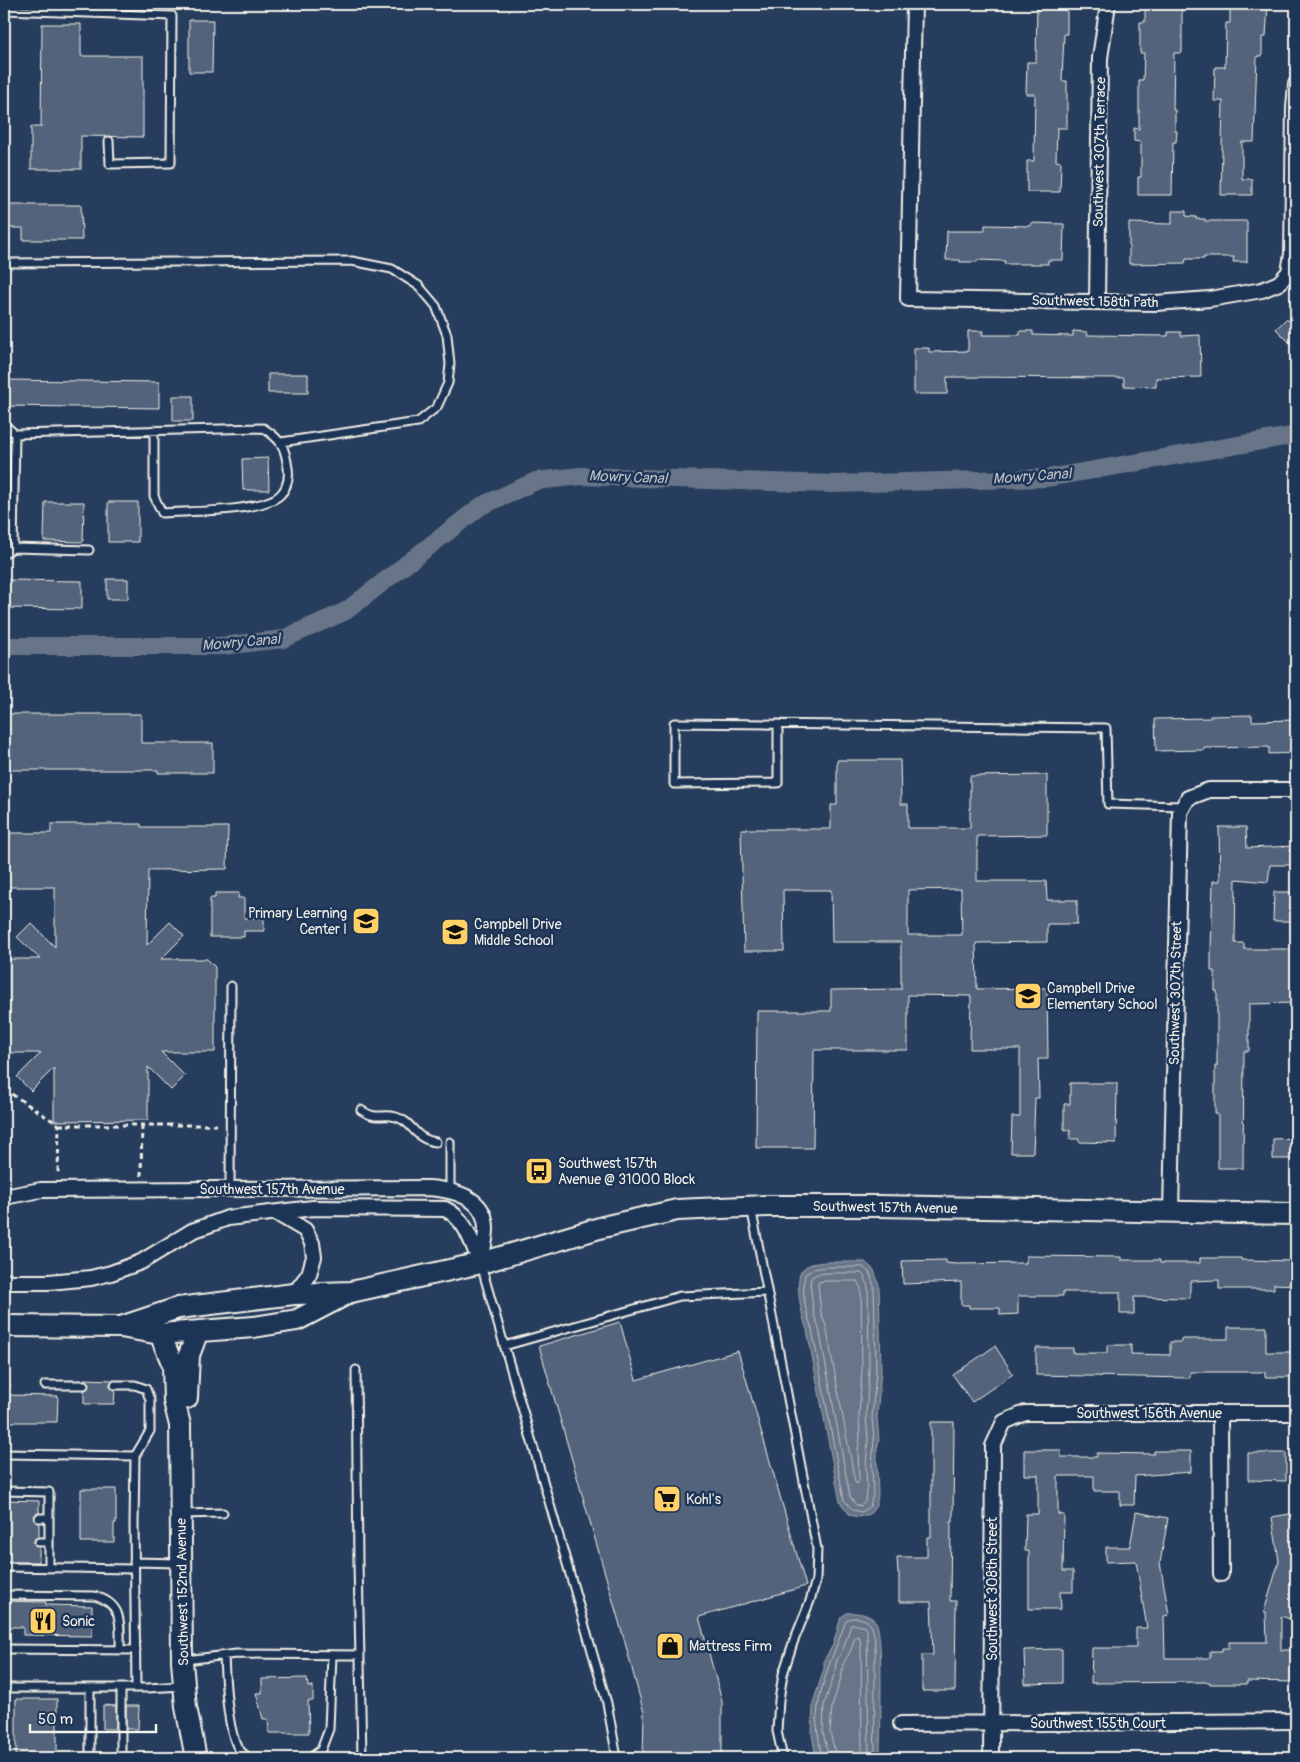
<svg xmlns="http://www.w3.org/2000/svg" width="1300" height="1762" viewBox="0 0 1300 1762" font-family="Pangolin,sans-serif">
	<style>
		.water { fill: #677588; stroke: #9fa7ae }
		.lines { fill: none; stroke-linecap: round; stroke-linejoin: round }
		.shore { stroke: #bcbfc2; stroke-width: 1 }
		.canal { stroke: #677588; stroke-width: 18 }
		.building { fill: #52647b; stroke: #f4f1e8; fill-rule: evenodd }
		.lane-casing { stroke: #f4f1e8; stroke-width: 11 }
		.street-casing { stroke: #f4f1e8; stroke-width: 18 }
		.secondary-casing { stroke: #f4f1e8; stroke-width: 24 }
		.path { stroke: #f4f1e8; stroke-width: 3; stroke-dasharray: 5 4; stroke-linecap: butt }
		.lane { stroke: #1d3557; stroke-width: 7 }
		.street { stroke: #1d3557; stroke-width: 14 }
		.secondary { stroke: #1d3557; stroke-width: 20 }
		.labels { text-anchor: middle; stroke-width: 5; stroke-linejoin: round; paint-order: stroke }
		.street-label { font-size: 14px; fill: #f4f1e8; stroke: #1d3557 }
		.poi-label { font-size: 14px; fill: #f4f1e8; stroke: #1d3557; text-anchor: start }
		.water-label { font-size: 15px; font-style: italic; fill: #bcbfc2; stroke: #1d3557 }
	</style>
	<rect width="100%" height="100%" fill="#263d5d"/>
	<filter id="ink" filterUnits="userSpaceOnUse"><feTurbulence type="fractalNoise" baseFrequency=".02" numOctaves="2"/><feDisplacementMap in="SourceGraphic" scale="10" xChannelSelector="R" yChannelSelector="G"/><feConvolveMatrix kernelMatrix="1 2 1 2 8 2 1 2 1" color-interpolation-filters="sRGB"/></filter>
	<g filter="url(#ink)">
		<path class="water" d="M826,1262h39l9,8 5,15 2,85 -4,47 2,23 -2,9v17l1,29 -2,11 -6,8 -11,3 -9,-2 -10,-13 -33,-172c-5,-13 -14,-51 -4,-61 6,-6 15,-6 23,-7z
			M847,1613c10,-1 23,1 29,9 8,13 4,114 4,136h-64l-4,-24 1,-31 11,-34v-9l9,-15 8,-28z"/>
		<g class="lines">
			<path class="shore" d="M826,1267h37l7,6 4,13 2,84 -4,47 2,23 -2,26 1,28 -3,12 -8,6 -9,-2 -9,-10 -32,-171c-6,-16 -11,-37 -7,-55l9,-5z
				M826,1273h35l4,4 3,10 1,83 -3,47 2,22 -2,27 1,28 -2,8 -4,4 -5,-1 -6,-8 -31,-169 -5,-13 -4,-32 1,-5 4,-3z
				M827,1281h30l4,7 1,82 -3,46 1,23 -2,10 1,32 -2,3 -2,-2 -29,-156 -5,-13 -3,-29 1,-2z
				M821,1758c0,-14 -5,-27 -4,-42 2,-31 18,-65 29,-95 6,-6 23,-3 26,6 4,11 3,27 3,38 0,31 -1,62 0,93
				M827,1758v-9l-4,-16 1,-28 11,-33 1,-10 7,-13 8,-24 2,-1 12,3 2,3 2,128
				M835,1758l-1,-10 -4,-16 2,-25 10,-33 1,-10 7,-12 5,-15 2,-1 3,2 1,13 1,107"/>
			<path class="canal" d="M4,646h217l62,-7 63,-28 135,-105 55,-25 45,-5 252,8 214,-6 249,-43"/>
		</g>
		<path class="building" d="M1037,4h30v30h-3l-2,47h5v47h-10l-1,33 5,1 -1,30h-33v-31h7l1,-67h-9l1,-32h9z
			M1145,4h37v49h-8l-1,57h2v21h2l-1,11h-3l-1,53h-34v-18h3v-35l-7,-1v-13l5,1v-49h4l1,-27h-4v-31h5z
			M1230,4h38l-2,33h-4v19h-5l-3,86h-12v37h10v16h-31l2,-94h-9l1,-34h10l1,-44h4z
			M189,20h24l-1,52h-23z
			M42,24h39v32h62v81l-62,-1v33h-50v-42h10z
			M4,205h77l1,35h-59v-12h-19z
			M1172,211h14v5l10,1v2h9v2h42v41h-14l1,-5h-30v2h-18l-1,4 -56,1v-41l43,1z
			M1031,223l33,1 -1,36h-15v4h-44l1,-3 -28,-1v2h-17v-2h-14l1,-29h38v-6l46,1z
			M1296,314v35l-20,-20 10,-10 3,2z
			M968,331h15l-1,4h38v-4h13v4l40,1v-5l14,1v3l81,1v-4h13v4l19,-1 1,42 -45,1v9l-32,-1v-8l-177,-1v17h-33v-46h15v4l39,-1z
			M268,374h40v19h-40z
			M4,380l155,2v26l-155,-2z
			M173,396h20v25h-20z
			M268,458l1,32h-26l-1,-31z
			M45,502h39l-1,40 -39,-1z
			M108,502h30v40h-30z
			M107,579h21v20h-21z
			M4,580l78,1v28l-78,-1z
			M4,714h137v29h72v30h-55v-3h-154z
			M1252,715v6l44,-1v33l-27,1v-7l-65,1v2l-48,1 -1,-32 55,-1v-2z
			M837,760h63l1,44h7v24h62v-52l77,-1v60l-70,1v45h69l1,19h30v24h-30v18l-71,1 1,46 70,-1 1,71h-10l1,39h-4l-2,55h-22l1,-36h8v-68h-50l1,-53 -63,-1v55h-94l-1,98h-57l1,-137h74v-21l70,-1v-47h-69l-1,-52h-48l1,61h-40l-3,-122h90v-24h6zM961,889l1,46h-54v-45z
			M51,824h90v3h87l-1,42 -79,1 -1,75 23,-23 14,14 -23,23h46l8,8v85h-54l24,24 -14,14 -23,-23v53l-94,1v-53l-23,23 -14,-14 24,-24h-37v-94h36l-23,-22 14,-14 24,24v-60h-51v-54h47z
			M1219,827h27l1,21 49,-2v19h-26l-2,17 -32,-3 -1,64h9v6h52v31h-3l1,23 -45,1v47h-5l-1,117h-25v-54h-3v-48h2v-75h-2v-20h-4v-21l2,-69h7z
			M1274,892h22v29h-23z
			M215,893h24l-1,5h6v20h20v13h-20v6h-34v-39h5z
			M1070,1083h47l-1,60 -37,-1v-3h-9v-9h-6v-26h6z
			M1296,1138v21h-23v-20z
			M1026,1256l95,1v3h39v3h40v-5h41v2l55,1v24l-22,-1v5h-55v-9l-29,1v17l-56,-1v17h-14v-22h-57v4h-45v18l-18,1v-7h-31v-3h-8v-23l-58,2 -1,-23 44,-1v3l10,1 70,-1z
			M620,1322l16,58 102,-29 68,235 -107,31 23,84v57h-79l1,-45 -20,-74 -85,-293z
			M1228,1327h38v25h30v25h-31v-5h-75v6l-154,-3v-27h37v5h34v-8h24v9l39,1v-13h11v-3h47z
			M995,1346l18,28 -41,28 -19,-27z
			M84,1379l30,1 -3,2 -1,3 5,5 -1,14h-30v-14l3,-1 2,-4 -1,-3z
			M4,1395l54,1 -1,26h-53z
			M931,1422h23l-1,100h-2l-1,79h6l-1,90h-33v-36h11l-2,-53h-32v-29h-1l-1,-16h30v-20h4z
			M1024,1450h37v7h36v-4l57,1v-3h37v21l-56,4 -1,29h-14v-14h-26v-15h-36v38l6,1 -1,56h10v21h-13l1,17h-32v-58h-4l1,-37h12v-39h-14z
			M1248,1453h38v28l-38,-1z
			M81,1489h35v34h-2v19h-33z
			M4,1500l35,1v12l-3,1 -2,4 1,3 4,2v14l-3,1 -2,4 1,3 4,2v15h-35z
			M1136,1512l32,6 -8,45 9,52 -5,1 1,42h45v-7h12v-3h7v-6h38l-1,-30h-2l15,-51 -7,-44 24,-4v108l-15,-5v34h15v32l-49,-1v3h-37v-2l-119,1 1,-35h44v-20h11l-11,-67 -30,1v-15h24z
			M4,1601l42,1v3l46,1v30l-69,-1v-8h-19z
			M1062,1649v34l-37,1 -1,-34z
			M307,1678l1,9 5,-1v15h-5l1,32h-40l-1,-14h-5l-7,-26h6v-14z
			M16,1699h41v59h-41z
			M103,1705l13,1v23h-13z
			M126,1706h13l-1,23h-12z"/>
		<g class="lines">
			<defs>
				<path id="lane" d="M4,10l168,6 -1,147 -61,1 -1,-23
					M4,263l348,-2 40,8 27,17 17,20 11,29 3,29 -2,19 -11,24 -19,15 -137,20
					M4,424l11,10 248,-6c19,12 22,19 25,40 2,13 -3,27 -16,32 -27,12 -79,11 -110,13l-8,-17v-66
					M4,504h10
					M13,548l2,-114
					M4,554l9,-6 76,2
					M778,724v59l-104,1v-61l432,5 2,76 74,2
					M361,1110c17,11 20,3 35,7 18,5 17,22 40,25
					M230,1189l1,-203
					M450,1190v-48
					M751,1207l66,342 -1,31 -6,21 -17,42 -10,31 -4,26 -2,31 6,27
					M481,1265l126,438 10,55
					M504,1346l176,-50 87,-4
					M356,1370l2,192 4,196
					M4,1385h1
					M45,1385h39
					M115,1385h20l11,4 4,11v31l-15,25 -1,68 2,163
					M4,1454l131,2
					M4,1491l45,1v76
					M182,1514l41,-1
					M39,1518h10
					M39,1542h10
					M134,1562l45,1
					M4,1567l130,2
					M4,1595l90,1c30,7 26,29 26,54
					M4,1649l132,1
					M224,1656c1,22 3,73 14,92 3,4 7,7 11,10
					M185,1660l51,-6 124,1
					M4,1688h143l36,-2
					M90,1688v70
					M121,1758v-70
					M310,1758l11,-8 8,-21 3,-74"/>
				<path id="street" d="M914,4l-6,295 248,4 54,-4 52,-9 17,-7 10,-11 3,-18 2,-146 2,-24
					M1097,302l3,-244 8,-54
					M4,1197l37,-7 388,-2c24,2 57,9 57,41 0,11 -4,23 -5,34
					M1171,1212l9,-400 8,-14 21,-8h87
					M278,1214l27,16 7,13 2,14 -5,17 -15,20
					M4,1281l9,1h36l42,-4 20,-5 30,-11 51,-31 36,-13 85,-10 132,1c21,10 26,32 35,53
					M1220,1413l1,161
					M901,1724l395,-3
					M991,1758l2,-312 11,-24 21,-9h271"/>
				<path id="secondary" d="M4,1326l117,1 39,7 94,-7 43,-7 48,-25
					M121,1327l57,-19 116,-14 57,-2 130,-29 122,-36 74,-17 89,-4h113l417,8
					M160,1334l13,31 1,36 6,24 2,236 4,46 10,51
					M187,1398l2,-43 9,-24"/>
			</defs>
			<use href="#lane" class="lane-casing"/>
			<use href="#street" class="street-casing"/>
			<use href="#secondary" class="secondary-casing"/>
			<path class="path" d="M4,1089l55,36 -1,50
				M59,1125h160
				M141,1176l1,-51"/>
			<use href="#lane" class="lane"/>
			<use href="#street" class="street"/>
			<use href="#secondary" class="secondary"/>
		</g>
	</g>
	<defs>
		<symbol id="school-square" viewBox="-11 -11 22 22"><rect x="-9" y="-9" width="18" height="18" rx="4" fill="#ffd166" stroke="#1d3557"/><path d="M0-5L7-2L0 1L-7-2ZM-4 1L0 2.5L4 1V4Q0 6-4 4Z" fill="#111"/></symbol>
		<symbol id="bus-square" viewBox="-11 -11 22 22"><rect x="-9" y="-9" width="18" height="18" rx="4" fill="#ffd166" stroke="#1d3557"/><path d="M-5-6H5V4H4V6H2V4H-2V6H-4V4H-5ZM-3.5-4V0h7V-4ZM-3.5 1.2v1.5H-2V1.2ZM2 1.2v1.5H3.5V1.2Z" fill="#111"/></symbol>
		<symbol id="supermarket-square" viewBox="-11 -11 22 22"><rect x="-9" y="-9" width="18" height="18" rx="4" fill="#ffd166" stroke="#1d3557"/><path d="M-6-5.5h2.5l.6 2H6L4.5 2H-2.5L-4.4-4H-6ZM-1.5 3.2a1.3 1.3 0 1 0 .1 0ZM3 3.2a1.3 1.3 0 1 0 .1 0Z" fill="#111"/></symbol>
		<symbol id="restaurant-square" viewBox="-11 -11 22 22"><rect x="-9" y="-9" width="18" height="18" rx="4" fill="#ffd166" stroke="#1d3557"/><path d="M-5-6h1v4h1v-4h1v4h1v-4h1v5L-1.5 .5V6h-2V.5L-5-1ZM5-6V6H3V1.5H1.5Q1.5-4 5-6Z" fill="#111"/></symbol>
		<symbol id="shop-square" viewBox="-11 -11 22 22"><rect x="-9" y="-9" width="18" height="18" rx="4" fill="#ffd166" stroke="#1d3557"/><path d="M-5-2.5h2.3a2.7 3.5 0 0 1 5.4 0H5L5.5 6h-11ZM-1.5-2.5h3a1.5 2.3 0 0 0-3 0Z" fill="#111"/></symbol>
	</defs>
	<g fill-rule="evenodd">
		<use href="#school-square" x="350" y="905" width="32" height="32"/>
		<use href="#school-square" x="439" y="916" width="32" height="32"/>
		<use href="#school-square" x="1012" y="980" width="32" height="32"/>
		<use href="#bus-square" x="523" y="1155" width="32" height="32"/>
		<use href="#supermarket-square" x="651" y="1483" width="32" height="32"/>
		<use href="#restaurant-square" x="27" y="1605" width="32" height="32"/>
		<use href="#shop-square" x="654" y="1630" width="32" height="32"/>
	</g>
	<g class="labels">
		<g class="street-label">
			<text transform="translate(1099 152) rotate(-89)" y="5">Southwest 307th Terrace</text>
			<text transform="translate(1095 301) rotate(1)" y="5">Southwest 158th Path</text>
			<text transform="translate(1175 993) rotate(-89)" y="5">Southwest 307th Street</text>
			<text x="272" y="1194">Southwest 157th Avenue</text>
			<text transform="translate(885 1207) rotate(1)" y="5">Southwest 157th Avenue</text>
			<text x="1149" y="1418">Southwest 156th Avenue</text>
			<text transform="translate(992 1589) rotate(-90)" y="5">Southwest 308th Street</text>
			<text transform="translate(182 1592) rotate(-91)" y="5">Southwest 152nd Avenue</text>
			<text x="1098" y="1728">Southwest 155th Court</text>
		</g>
		<g class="poi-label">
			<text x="347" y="918" text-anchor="end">Primary Learning<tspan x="347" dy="16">Center I</tspan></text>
			<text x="474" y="929">Campbell Drive<tspan x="474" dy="16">Middle School</tspan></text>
			<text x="1047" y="993">Campbell Drive<tspan x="1047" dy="16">Elementary School</tspan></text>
			<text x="558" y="1168">Southwest 157th<tspan x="558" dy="16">Avenue @ 31000 Block</tspan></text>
			<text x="686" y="1504">Kohl's</text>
			<text x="62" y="1626">Sonic</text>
			<text x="689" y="1651">Mattress Firm</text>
		</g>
		<g class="water-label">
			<text transform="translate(1032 476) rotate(-4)" y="5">Mowry Canal</text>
			<text transform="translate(628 477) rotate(2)" y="5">Mowry Canal</text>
			<text transform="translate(241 642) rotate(-5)" y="5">Mowry Canal</text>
		</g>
	</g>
	<rect width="1300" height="1762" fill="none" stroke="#1d3557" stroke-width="20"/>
	<rect x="10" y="10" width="1280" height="1742" fill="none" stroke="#f4f1e8" stroke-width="2" filter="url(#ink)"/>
	<path d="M30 1724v8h126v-8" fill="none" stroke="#f4f1e8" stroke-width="2.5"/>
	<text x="38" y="1724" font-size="15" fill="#f4f1e8" stroke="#1d3557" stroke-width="4" paint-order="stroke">50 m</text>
</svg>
